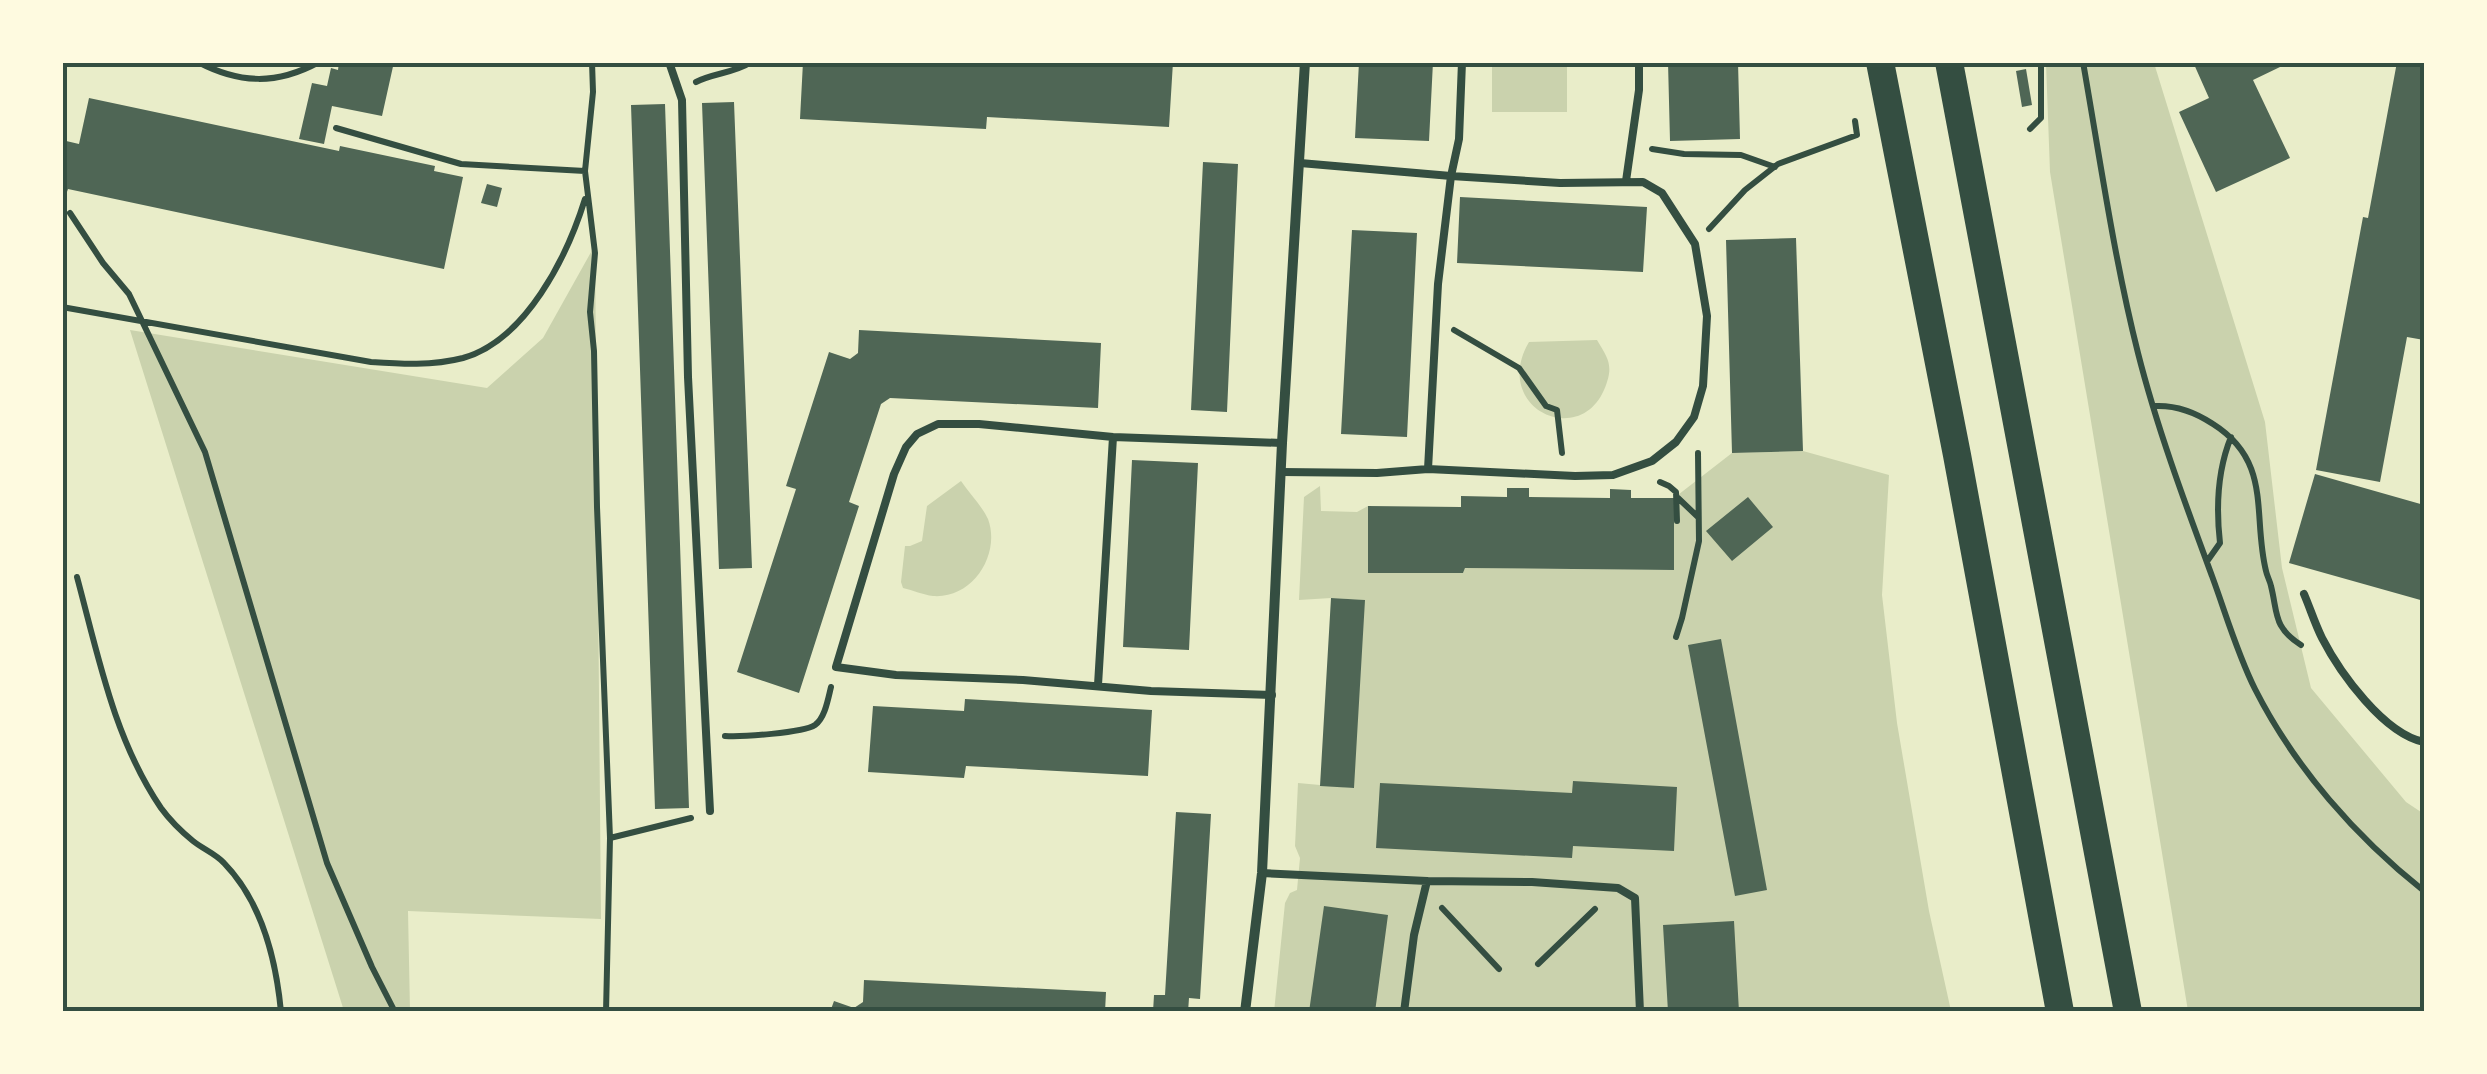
<svg xmlns="http://www.w3.org/2000/svg" width="2487" height="1074" viewBox="0 0 2487 1074" font-family="Lato,sans-serif">
	<style>
		.green { fill: #cad2ad }
		.building { fill: #4f6655 }
		.lines { fill: none; stroke-linecap: round; stroke-linejoin: round }
		.path { stroke: #344e41; stroke-width: 6 }
		.service { stroke: #344e41; stroke-width: 8 }
		.minor { stroke: #344e41; stroke-width: 10 }
		.trunk { stroke: #344e41; stroke-width: 28 }
		.neatline { fill: none; stroke: #344e41; stroke-width: 4 }
	</style>
	<rect width="100%" height="100%" fill="#e9edc9"/>
	<path class="green" d="M1492,63h75v49h-75z
		M2046,63h108l111,359 17,146 29,120 95,114 18,12v197h-236l-138,-839z
		M595,245l6,674 -193,-8 2,100h-66l-214,-681 357,58 56,-50z
		M1597,340c12,20 17,26 7,50 -26,59 -113,17 -75,-48z
		M1803,451l86,24 -7,120 15,128 32,188 22,100 -677,1 11,-109 5,-10 7,-3 3,-32 -5,-12 3,-63 55,5 11,-188 -33,-2 -32,2 5,-103 16,-11 1,25 36,1 11,-6v67h95l2,-5 208,2 1,-72 58,-45z
		M961,481c8,12 21,25 27,38 13,35 -15,80 -55,77 -10,-1 -20,-6 -30,-8l-2,-6 4,-36h5l12,-5 5,-35z"/>
	<path class="building" d="M339,62h55l-12,54 -50,-10 -8,38 -25,-5 13,-56 15,3 4,-18 7,2z
		M803,62h370l-4,65 -182,-10 -1,12 -186,-10z
		M1359,62h74l-4,79 -74,-3z
		M1668,62h70l2,77 -70,2z
		M2193,62h85l2,5 -27,13 37,78 -74,34 -37,-80 30,-14z
		M2397,62h27v278l-17,-3 -27,145 -64,-12 47,-253 5,1z
		M2026,69l6,36 -10,2 -6,-36z
		M89,98l250,53 1,-5 95,20 -1,5 29,6 -19,92 -376,-80 -6,17v-66l17,4z
		M734,102l18,466 -33,1 -17,-466z
		M665,104l24,704 -34,1 -24,-704z
		M1203,162l35,2 -11,248 -36,-2z
		M487,184l15,4 -5,19 -16,-4z
		M1460,197l187,10 -4,65 -186,-9z
		M1352,230l65,3 -10,204 -66,-3z
		M1796,238l7,213 -71,2 -6,-213z
		M859,330l242,13 -3,65 -208,-10 -9,6 -32,98 10,4 -60,187 -62,-21 59,-183 -10,-3 43,-134 21,7 8,-6z
		M1132,460l66,3 -9,187 -66,-3z
		M2315,474l109,31v96l-135,-38z
		M1507,488h22v9l81,1v-9l21,1v8h43v72l-209,-2 -2,5h-95v-67l93,1v-11l46,1z
		M1748,497l25,30 -41,34 -26,-30z
		M1331,598l34,2 -11,188 -34,-2z
		M1721,639l46,251 -32,6 -47,-251z
		M965,699l187,11 -4,66 -182,-10 -2,12 -96,-6 5,-66 91,5z
		M1573,781l104,6 -3,64 -101,-5 -1,12 -196,-10 4,-65 192,10z
		M1176,812l35,2 -11,185 -11,-1 -1,14h-35l1,-17h11z
		M1324,906l64,9 -13,97h-66z
		M1734,921l5,91h-71l-5,-87z
		M864,980l242,12 -1,20h-275l4,-11 20,7 9,-6z"/>
	<g class="lines">
		<path class="path" d="M198,62c42,22 79,23 121,0
			M592,62l1,30 -8,79 10,82 -5,59 4,39 3,156 13,331 -4,174
			M2083,62c17,97 31,196 55,291 19,75 47,150 74,223 14,38 25,77 43,113 40,79 101,148 169,202
			M696,82c17,-9 39,-9 55,-20
			M336,128l125,36 124,7
			M2030,129l11,-11v-56
			M1652,149l32,5 57,1 34,12
			M70,213l33,50 26,31 76,158 122,411 45,104 23,45
			M1709,229l36,-39 33,-26 79,-29 -2,-14
			M62,307l309,55c30,2 61,4 92,-4 63,-18 104,-101 122,-159
			M1454,330l65,38 27,38 11,4 5,43
			M2155,406c22,-1 40,6 58,18 60,38 39,91 53,147 1,5 4,10 5,15 7,28 2,41 30,59
			M1660,482l9,4 7,6 1,29
			M1678,498l20,19
			M2208,560l12,-17c-4,-35 -2,-74 11,-106
			M77,577c21,78 37,162 84,231 8,11 21,24 32,33 10,8 23,13 31,22 38,39 52,96 57,149
			M1676,637l6,-19 17,-77 -1,-88
			M725,736c16,1 78,-3 90,-11 10,-7 13,-26 16,-38
			M610,838l81,-20
			M1442,908l57,61
			M1538,964l57,-55"/>
		<path class="service" d="M669,62l13,38 6,277 22,434
			M1626,181l13,-91v-28
			M1428,469l10,-185 13,-108 8,-37 3,-77
			M1282,472l95,1 51,-4 147,7 38,-1 39,-14 24,-19 18,-25 9,-31 4,-70 -12,-72 -33,-51 -19,-11 -83,1 -109,-7 -151,-13
			M2304,594c6,14 11,30 18,44 18,35 62,96 102,104
			M1098,685l15,-248
			M1272,695l-121,-4 -128,-11 -127,-5 -60,-8 58,-193 12,-27 11,-13 21,-10h41l134,13 169,6
			M1262,873l165,8 105,1 86,6 17,10 5,114
			M1404,1012l10,-77 13,-54"/>
		<path class="minor" d="M1245,1012l17,-139 20,-430 23,-381"/>
		<path class="trunk" d="M1880,62l77,393 103,557
			M1949,62l179,950"/>
	</g>
	<rect width="2487" height="1074" fill="none" stroke="#fefae0" stroke-width="130"/>
	<rect x="65" y="65" width="2357" height="944" class="neatline"/>
</svg>
